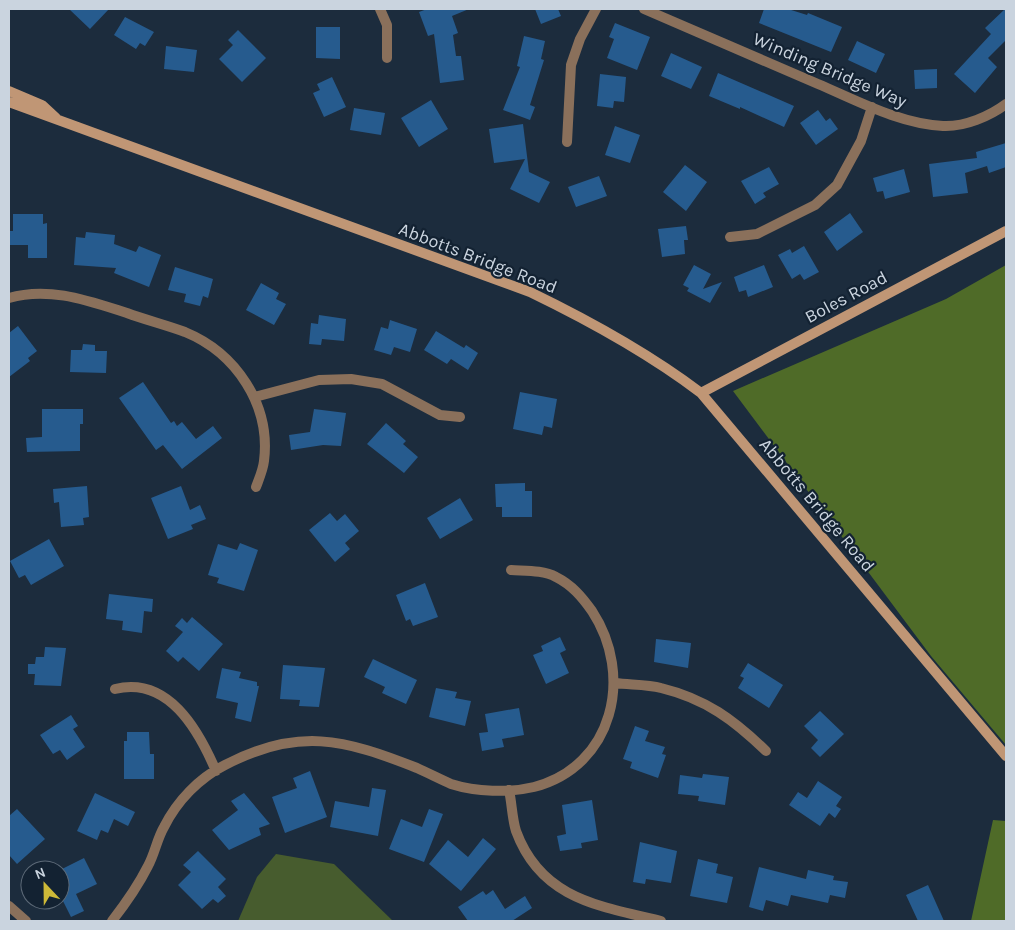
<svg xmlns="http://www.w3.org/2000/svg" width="1015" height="930" viewBox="0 0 1015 930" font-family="Karla,sans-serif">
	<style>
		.green { fill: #475c2e }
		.forest { fill: #4f6b28 }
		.building { fill: #265b8e }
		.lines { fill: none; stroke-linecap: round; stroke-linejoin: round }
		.street { stroke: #8a705b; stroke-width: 10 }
		.secondary { stroke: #c09675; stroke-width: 10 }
		.labels { text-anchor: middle; stroke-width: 4.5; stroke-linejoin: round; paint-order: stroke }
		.street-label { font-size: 18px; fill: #cad4df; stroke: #132232 }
	</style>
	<rect width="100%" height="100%" fill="#1c2c3d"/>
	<path class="green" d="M276,854l58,10 59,57h-155l19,-44z"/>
	<path class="forest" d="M1006,265v480l-75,-89 -198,-265 213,-92z
		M993,820l13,1v100h-35z"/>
	<path class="building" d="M69,9h40l-19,20z
		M427,9h42l-17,7 6,17 -5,2 3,21h5l3,24 -24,3 -6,-49 -6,2 -9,-24z
		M535,9h23l3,7 -20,8z
		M764,9h24l19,6 1,-2 34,14 -11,25 -72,-29z
		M1005,9l1,31 -18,18 9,9 -22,26 -21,-19 37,-40 -6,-6z
		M125,17l29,15 -9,14 -5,-3 -4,6 -22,-14z
		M615,23l35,14 -13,33 -30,-12 7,-19 -5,-2z
		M316,27h24v32l-24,-1z
		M238,30l28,28 -24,24 -23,-23 14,-14 -5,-5z
		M524,36l21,5 -4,18 3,1 -14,45 5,2 -5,13 -27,-10 17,-43 -3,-1z
		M857,41l28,13 -9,19 -28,-13z
		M166,46l31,4 -3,22 -30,-3z
		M671,53l31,14 -11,22 -30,-13z
		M937,69v19l-22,1 -1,-19z
		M718,73l76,33 -10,21 -44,-20v2l-31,-13z
		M600,74l26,3 -2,25 -10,-1 -1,7 -16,-2z
		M332,77l14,30 -22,10 -11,-24 7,-3 -3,-6z
		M431,100l17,29 -29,18 -18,-29z
		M354,108l31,5 -4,22 -31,-5z
		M818,110l8,11 4,-3 8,11 -22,16 -16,-22z
		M523,124l6,48 21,10 -11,21 -29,-14 15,-30 -31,4 -5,-34z
		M615,126l25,9 -10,28 -25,-8z
		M1006,143v24l-17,6 -2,-7 -22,7 3,20 -35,4 -4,-33 48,-6 -1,-6z
		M685,165l22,17 -21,29 -23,-19z
		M769,167l10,17 -16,9 3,4 -11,7 -14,-23z
		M904,169l6,23 -25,7 -2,-8 -6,1 -4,-14z
		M599,176l8,20 -31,11 -8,-20z
		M850,213l13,19 -26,19 -13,-19z
		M13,214h30v10l4,-1v35h-19v-13h-19v-14h4z
		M686,226l2,14h-4l1,14 -23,3 -4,-28z
		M86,232l29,3 -1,9 22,8 3,-6 22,9 -12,32 -35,-14 2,-5 -42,-3 2,-28 9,1z
		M804,246l15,26 -15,8 -4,-6 -8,5 -14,-24 12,-6 2,4z
		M694,265l17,9 -8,15 19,-7 -12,21 -23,-12 2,-3 -6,-3z
		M764,265l9,22 -25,10 -2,-7 -7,2 -5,-15z
		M175,267l38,12 -5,19 -5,-2 -3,10 -16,-4 2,-8 -18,-4z
		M261,283l18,10 -3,6 10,5 -12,21 -28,-15z
		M319,315l27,4 -2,22 -22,-2 -1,6 -12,-1 2,-21 7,1z
		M390,320l27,9 -7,23 -16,-5 -3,8 -17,-5 7,-23 7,2z
		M18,326l19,25 -9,7 2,3 -21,16v-44z
		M436,331l28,17 2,-3 12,8 -10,17 -17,-11 -4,5 -23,-14z
		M83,344l12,1v6h12l-1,22 -36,-1 1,-22h11z
		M143,382l28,41 3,-2 3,5 5,-4 14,17 17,-13 9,12 -40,31 -19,-24 -7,5 -37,-52z
		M520,392l37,7 -5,29 -8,-2 -2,9 -29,-6z
		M42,409h41v15h-3v27l-53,1 -1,-14 16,-1z
		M314,409l32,4 -5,33 -18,-1 -32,5 -2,-15 21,-3z
		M386,423l20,18 -3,3 15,13 -14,16 -37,-29z
		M525,483v8h7v26h-30v-10h-6l-1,-23z
		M87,486l2,31 -6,1 1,7 -23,2 -2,-25 -5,1 -1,-14z
		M181,486l9,24 10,-5 6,14 -15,6 2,4 -25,10 -17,-41z
		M460,498l13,22 -33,19 -13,-21z
		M330,513l7,8 8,-7 14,17 -14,12 5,6 -15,13 -26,-32z
		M49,539l15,27 -33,19 -6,-10 -6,3 -9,-17z
		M240,543l18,7 -14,41 -27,-8 2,-5 -11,-3 10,-31 19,6z
		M425,583l13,34 -25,9 -3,-7 -4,2 -10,-26z
		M109,594l44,5 -1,13 -8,-1 -2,22 -20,-3 1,-9 -17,-2z
		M192,617l31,27 -24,27 -16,-14 -5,5 -12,-11 17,-19 -8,-6 7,-8 5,5z
		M560,637l6,13 -6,3 9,20 -23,11 -13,-29 10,-4 -2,-5z
		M656,639l35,4 -3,25 -34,-6z
		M45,647l21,1 -5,38 -27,-1 1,-11h-7v-10h7l1,-7h8z
		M373,659l44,21 -11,24 -24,-11 3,-6 -21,-10z
		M748,663l35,22 -14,23 -31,-20 6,-10 -4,-2z
		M283,665l42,3 -6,39 -20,-1 1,-6 -20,-1z
		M222,668l19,4 -2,6 18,4v4h2l-8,36 -16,-4 3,-15 -22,-5z
		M436,688l21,4 -2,6 16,3 -6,25 -36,-9z
		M519,708l5,27 -22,4 2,8 -22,4 -3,-18 9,-1 -3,-18z
		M820,711l24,23 -24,23 -9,-9 7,-8 -14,-14z
		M71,715l7,11 -5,3 12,18 -18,13 -7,-10 -7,4 -13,-19z
		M635,726l14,5 -4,10 20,6 -3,7 4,1 -8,23 -28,-10 2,-6 -9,-3z
		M127,732h22l1,22h4v25h-30v-38h3z
		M310,771l17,46 -42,16 -13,-36 25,-9 -4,-10z
		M703,774l26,3 -4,28 -27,-4 1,-5 -21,-2 2,-19 22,3z
		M818,781l24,16 -6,9 5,3 -6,9 -6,-5 -9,13 -31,-21 9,-13 9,6z
		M372,788l14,2 -8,46 -48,-9 5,-26 34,6z
		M95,793l40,19 -7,14 -14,-7 -6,14 -7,-3 -4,10 -20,-9z
		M244,793l26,31 -11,4 2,7 -32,15 -17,-20 26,-20 -7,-9z
		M592,800l6,40 -17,3 1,5 -22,3 -3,-15 9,-2 -4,-29z
		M17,809l28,30 -28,25 -8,-9v-39z
		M429,809l14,5 -19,48 -35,-13 12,-30 21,8z
		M483,838l13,11 -35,42 -32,-27 19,-24 20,17z
		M640,842l37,9 -6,32 -25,-4 -1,5 -12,-2z
		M198,851l28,28 -8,8 8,9 -8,7 -5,-4 -11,10 -24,-24 13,-13 -8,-7z
		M84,858l13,26 -21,10 8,17 -13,6 -11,-22v-25z
		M698,859l20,5 -2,9 17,4 -6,26 -37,-7z
		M759,867l47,12 2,-9 26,6 -1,4 15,2 -3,16 -15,-3 -2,8 -37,-8 -3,11 -22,-6 -3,11 -14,-4z
		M928,885l16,36h-26l-12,-26z
		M493,890l12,19 20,-13 7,12 -20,13h-44l-10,-14 25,-16 3,4z"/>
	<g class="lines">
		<path class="street" d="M380,9l7,16v33
			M644,9c58,25 116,50 174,75 40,17 82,40 125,42 22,1 47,-10 63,-22
			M567,142l4,-77 9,-26 16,-30
			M730,237l27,-3 58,-29 22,-20 24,-44 11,-34
			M9,298c40,-12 80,3 118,15 19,7 39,12 58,19 51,21 86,73 79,129 -1,9 -5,18 -8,26
			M255,397l64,-17 32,-1 31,5 58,31 20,2
			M615,683c15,2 32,1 46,5 45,11 73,32 105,63
			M115,689c53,-13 83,40 101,82
			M509,790c3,14 3,28 7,41 25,68 83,75 145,90
			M9,906l17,15
			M112,921c14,-18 26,-35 36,-55 7,-13 9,-27 16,-39 13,-26 35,-49 61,-62 73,-38 119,-26 192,3 11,5 23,11 34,16 25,8 58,9 83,3 80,-21 100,-112 58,-176 -10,-14 -20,-26 -36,-34 -13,-7 -30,-6 -45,-7"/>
		<path class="secondary" d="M9,91l33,14 14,13
			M9,102l521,190c60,29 117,60 171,101l305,363
			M701,393l305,-162"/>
	</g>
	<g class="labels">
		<g class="street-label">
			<text transform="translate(830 70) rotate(23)" y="6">Winding Bridge Way</text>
			<text transform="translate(478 258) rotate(21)" y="6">Abbotts Bridge Road</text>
			<text transform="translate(846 297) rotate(-28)" y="6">Boles Road</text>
			<text transform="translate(817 505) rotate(50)" y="6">Abbotts Bridge Road</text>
		</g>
	</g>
	<rect width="1015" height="930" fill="none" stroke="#cad4df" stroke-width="20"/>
	<g transform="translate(45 885) rotate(338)"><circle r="24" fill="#132232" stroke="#5c6977"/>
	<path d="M0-4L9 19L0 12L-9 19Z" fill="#cdb938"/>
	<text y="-8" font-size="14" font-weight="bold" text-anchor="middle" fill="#cad4df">N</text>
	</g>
</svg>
